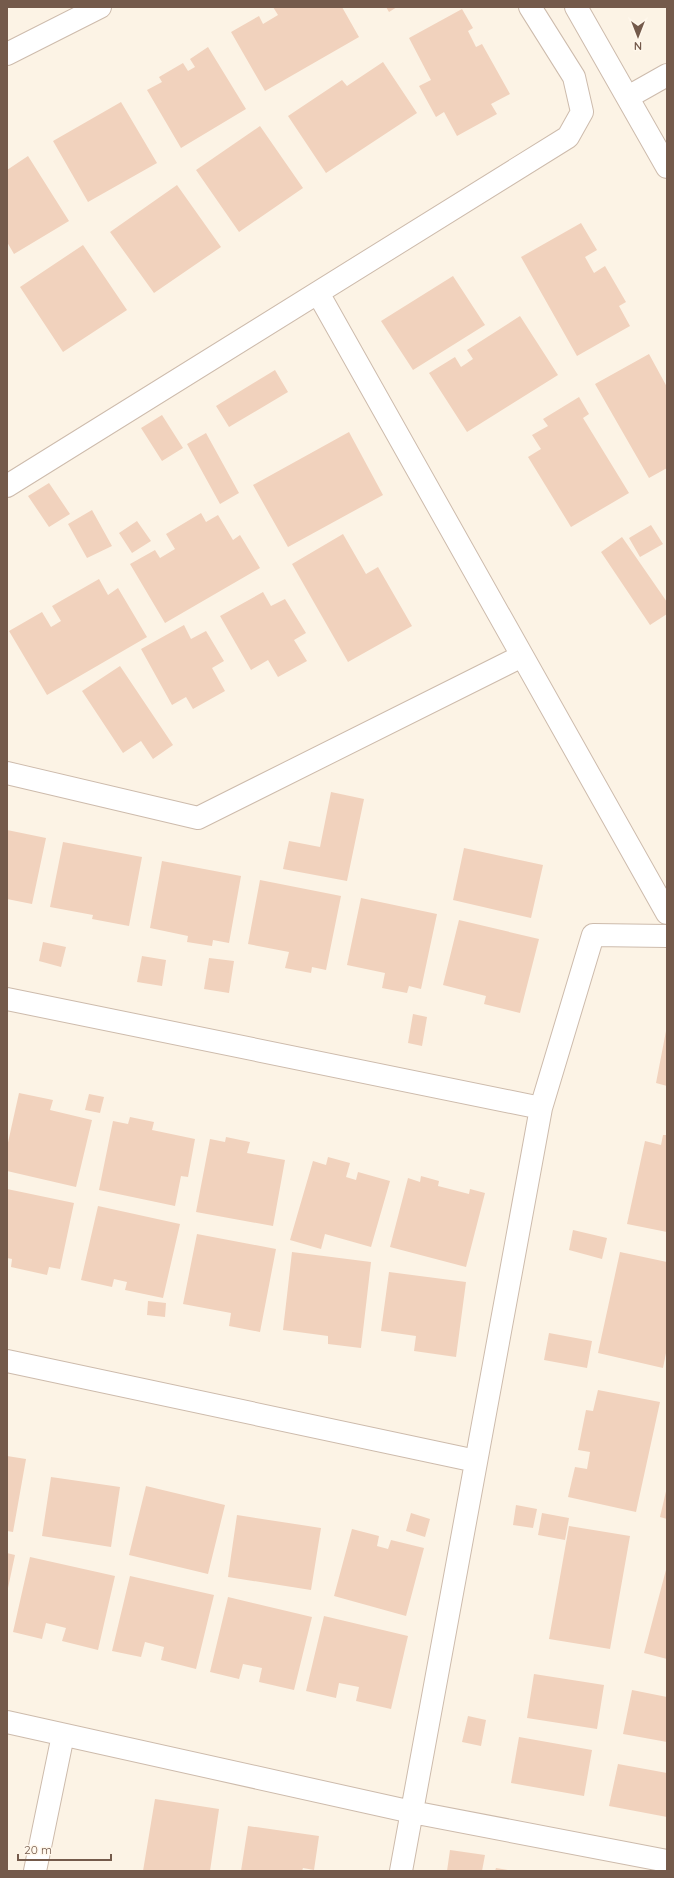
<svg xmlns="http://www.w3.org/2000/svg" width="674" height="1878" viewBox="0 0 674 1878" font-family="Quicksand,sans-serif">
	<style>
		.building { fill: #f1d2bd }
		.lines { fill: none; stroke-linecap: round; stroke-linejoin: round }
		.minor-casing { stroke: #cdbbac; stroke-width: 24 }
		.minor { stroke: #fff; stroke-width: 22 }
	</style>
	<rect width="100%" height="100%" fill="#fcf3e5"/>
	<path class="building" d="M273,7h69l17,30 -94,54 -34,-59 28,-16 4,8 15,-9z
		M386,7h11l-8,5z
		M462,9l11,19 -5,3 8,16 6,-3 28,50 -19,10 6,10 -40,22 -13,-24 -8,5 -17,-31 12,-6 -22,-42z
		M208,47l38,62 -65,39 -34,-58 15,-8 -3,-5 24,-14 5,8 7,-4 -5,-8z
		M383,62l34,51 -91,60 -38,-57 54,-36 5,6z
		M121,102l36,61 -69,39 -35,-61z
		M260,126l43,62 -64,44 -43,-62z
		M28,156l41,65 -55,33 -7,-12v-72z
		M177,185l44,62 -67,46 -44,-61z
		M581,223l16,27 -12,7 9,16 11,-7 21,36 -7,4 11,20 -53,30 -56,-99z
		M83,245l44,65 -64,42 -43,-65z
		M453,276l32,49 -72,45 -32,-49z
		M520,316l38,59 -91,57 -38,-59 26,-16 6,10 12,-8 -6,-9z
		M649,354l18,33v81l-18,10 -54,-94z
		M275,370l13,22 -59,35 -13,-21z
		M579,397l10,17 -6,4 46,75 -58,34 -43,-70 13,-8 -9,-14 16,-9 -5,-7z
		M162,415l21,33 -21,13 -21,-33z
		M349,432l34,63 -95,52 -35,-62z
		M206,433l33,60 -19,11 -33,-60z
		M49,483l21,31 -21,13 -21,-31z
		M92,510l20,36 -25,12 -19,-34z
		M201,513l5,9 12,-7 15,25 7,-5 20,33 -95,55 -35,-59 25,-14 5,8 15,-9 -9,-15z
		M137,521l14,20 -19,12 -13,-20z
		M651,525l12,19 -23,13 -11,-19z
		M343,534l23,40 12,-7 34,59 -64,36 -56,-98z
		M622,537l45,65v12l-17,11 -49,-73z
		M99,579l9,16 10,-7 29,49 -100,58 -38,-64 33,-19 9,15 10,-6 -9,-15z
		M263,592l8,14 14,-7 21,34 -12,7 13,21 -29,16 -10,-17 -17,10 -31,-54z
		M184,625l7,14 15,-8 18,30 -12,7 13,23 -32,18 -7,-12 -14,8 -31,-56z
		M120,666l53,79 -20,14 -12,-18 -18,12 -41,-62z
		M331,792l33,7 -17,82 -64,-12 6,-28 31,6z
		M7,830l39,8 -14,66 -25,-5z
		M63,842l79,15 -13,69 -37,-7 1,-4 -43,-8z
		M464,848l79,17 -12,53 -78,-18z
		M162,861l79,15 -12,67 -16,-3 -1,6 -25,-4 1,-6 -38,-8z
		M260,880l81,16 -15,74 -14,-3 -1,6 -26,-5 4,-16 -41,-8z
		M361,898l76,16 -16,75 -12,-3 -2,7 -25,-5 3,-15 -38,-8z
		M459,920l80,19 -19,74 -36,-9 2,-8 -43,-11z
		M43,942l23,5 -5,20 -22,-6z
		M142,956l24,4 -4,26 -25,-4z
		M209,958l25,3 -5,32 -25,-4z
		M413,1014l14,3 -5,29 -14,-3z
		M666,1031h1v55l-11,-3z
		M19,1093l34,7 -3,10 42,10 -16,67 -69,-16v-24z
		M89,1094l15,3 -4,16 -15,-3z
		M130,1117l24,5 -2,8 43,9 -7,38 -7,-1 -6,30 -76,-16 14,-69 15,3z
		M663,1135h4v97l-40,-8 18,-83 16,4z
		M226,1137l24,5 -3,11 38,7 -12,66 -77,-14 14,-73 15,3z
		M328,1157l22,6 -4,14 10,3 2,-8 32,9 -19,66 -46,-13 -4,15 -31,-9 23,-79 13,4z
		M421,1176l18,5 -1,5 31,8 1,-5 15,4 -19,74 -76,-20 18,-69 12,4z
		M7,1189l67,14 -14,66 -11,-2 -2,8 -36,-8 1,-8 -5,-1z
		M98,1206l82,18 -17,74 -38,-8 2,-8 -13,-3 -2,8 -31,-7z
		M573,1230l34,8 -5,21 -33,-9z
		M197,1234l79,15 -16,83 -31,-6 2,-13 -48,-9z
		M292,1252l79,10 -10,86 -33,-4v-8l-45,-6z
		M620,1252l47,10v86l-4,20 -65,-15z
		M389,1272l77,10 -10,75 -42,-6 2,-15 -35,-5z
		M148,1301l18,2 -1,14 -18,-2z
		M549,1333l43,8 -5,27 -43,-8z
		M598,1390l62,12 -24,110 -68,-15 7,-30 12,2 3,-17 -12,-2 8,-40 7,1z
		M7,1456l19,3 -13,73 -6,-1z
		M51,1477l69,10 -9,60 -69,-11z
		M146,1486l79,19 -17,69 -79,-19z
		M667,1487v32l-7,-2z
		M516,1505l21,4 -4,19 -20,-3z
		M411,1513l19,6 -5,18 -19,-6z
		M542,1513l27,5 -4,22 -27,-5z
		M237,1515l84,13 -10,62 -83,-13z
		M569,1526l61,10 -20,113 -61,-10z
		M352,1529l27,7 -2,10 11,3 3,-9 33,8 -18,68 -72,-20z
		M7,1553l8,2 -7,33h-1z
		M30,1557l85,19 -17,74 -36,-9 4,-13 -20,-5 -4,16 -29,-7z
		M667,1566v93l-23,-6z
		M130,1576l84,19 -18,74 -35,-9 3,-13 -19,-5 -4,15 -29,-6z
		M228,1597l84,20 -18,73 -35,-8 3,-14 -19,-4 -4,15 -29,-7z
		M324,1616l84,20 -17,73 -35,-8 3,-14 -20,-4 -3,15 -30,-7z
		M534,1674l70,11 -7,44 -70,-11z
		M632,1690l35,7v45l-44,-8z
		M468,1716l18,4 -5,26 -19,-4z
		M519,1737l73,13 -8,46 -73,-13z
		M618,1764l49,9v44l-58,-11z
		M155,1799l64,10 -9,62h-67z
		M248,1826l71,10 -5,34 -11,-2 -1,3h-61z
		M450,1850l35,5 -3,16h-35z
		M496,1868l12,2v1h-13z"/>
	<g class="lines">
		<defs>
			<path id="minor" d="M576,7l91,160
				M7,54l93,-47
				M628,97l39,-22
				M318,293l349,620
				M7,486l561,-349 14,-25 -8,-35 -44,-70
				M7,773l191,45 324,-162
				M7,999l534,109
				M7,1361l469,100
				M7,1722l405,90 255,49
				M35,1871l28,-136
				M401,1871l140,-763 52,-173 74,1"/>
		</defs>
		<use href="#minor" class="minor-casing"/>
		<use href="#minor" class="minor"/>
	</g>
	<rect width="674" height="1878" fill="none" stroke="#745a4b" stroke-width="16"/>
	<g transform="translate(638 36) rotate(180)" stroke="#fff7eb" stroke-width="3" paint-order="stroke">
	<path d="M0-3L7 15L0 10L-7 15Z" fill="#745a4b"/>
	<text y="-6" font-size="11" font-weight="bold" text-anchor="middle" fill="#745a4b">N</text>
	</g>
	<path d="M18 1854v6h93v-6" fill="none" stroke="#745a4b" stroke-width="2"/>
	<text x="24" y="1854" font-size="12" fill="#745a4b" stroke="#fff7eb" stroke-width="3" paint-order="stroke">20 m</text>
</svg>
